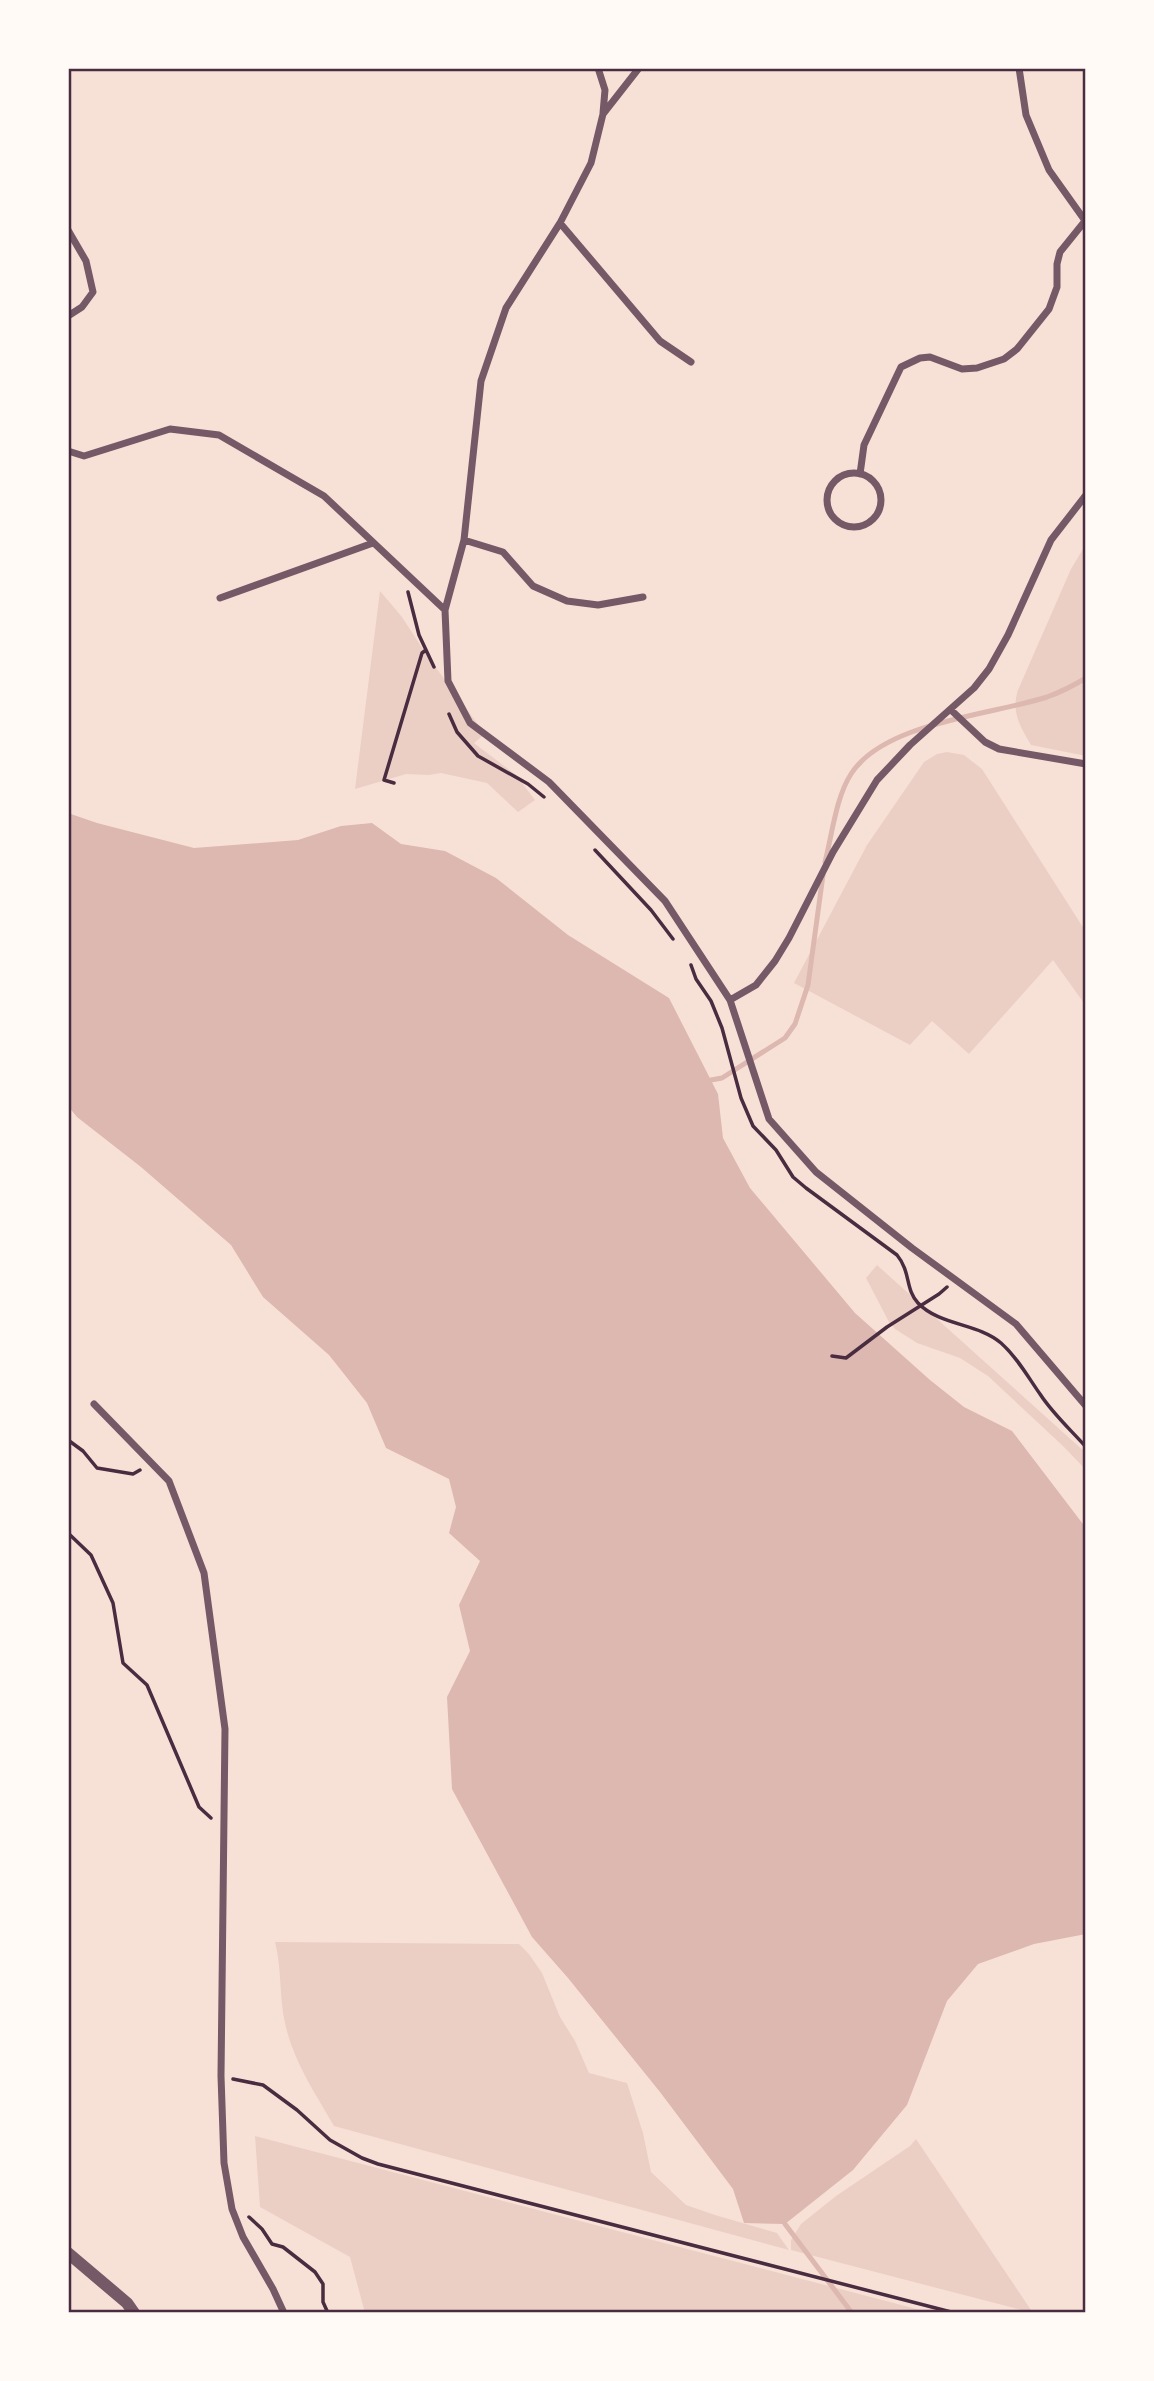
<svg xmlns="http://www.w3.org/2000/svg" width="1154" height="2381" viewBox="0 0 1154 2381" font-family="Ubuntu,sans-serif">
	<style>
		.green { fill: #ebcfc5 }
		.water { fill: #dcb8b0 }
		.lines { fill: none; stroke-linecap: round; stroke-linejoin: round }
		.stream { stroke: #dcb8b0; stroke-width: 5 }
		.path { stroke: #4a2c40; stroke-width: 3.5 }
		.minor { stroke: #755966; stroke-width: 7 }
		.tertiary { stroke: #755966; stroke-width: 12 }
		.neatline { fill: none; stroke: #4a2c40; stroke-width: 2.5 }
	</style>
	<rect width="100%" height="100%" fill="#f7e1d7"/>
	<path class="green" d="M1086,544v212l-55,-11c-11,-19 -20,-33 -13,-55l53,-121z
		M380,591l22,26 26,40 57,77 -11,9 42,32 19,25 -17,12 -31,-29 -46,-10 -12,2 -23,-1 -51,15z
		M947,752l17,3 18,14 104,163v74l-33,-46 -84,94 -37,-33 -22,24 -116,-62 73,-138 57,-83 13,-8z
		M877,1265l209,188v17l-22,-23 -76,-71 -28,-18 -43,-15 -22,-14 -6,-7 -23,-44z
		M275,1942l244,2 10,10 13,19 18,44 15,24 14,32 38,10 16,50 8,39 35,33 29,10 62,18 12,17 -455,-124c-19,-33 -41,-65 -49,-103 -6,-26 -3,-54 -10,-81z
		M255,2136l677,177h-567l-15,-56 -90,-50z
		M916,2139l117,174 -242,-63v-10l10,-16 35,-28 74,-50z"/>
	<path class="water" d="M68,813l29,10 97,25 104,-8 43,-14 31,-3 29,21 44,7 51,27 72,57 101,63 49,96 5,44 27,50 105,125 75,67 34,27 48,24 74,97v406l-52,10 -56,20 -31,37 -40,104 -54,65 -68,54 -41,-1 -11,-34 -73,-97 -92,-114 -36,-41 -80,-148 -5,-92 23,-46 -11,-46 21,-44 -31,-28 7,-26 -7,-28 -63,-31 -19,-45 -38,-48 -66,-58 -32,-52 -90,-78 -64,-50 -9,-11z"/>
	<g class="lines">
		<path class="stream" d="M825,862c7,-27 11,-65 26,-88 33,-52 141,-59 196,-77 14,-5 26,-11 39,-19
			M711,1080l11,-2 63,-40 10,-14 13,-39 15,-110
			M785,2224l67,89"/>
		<path class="path" d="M408,592l11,43 15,32
			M449,714l8,18 21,24 50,28 16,13
			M394,783l-10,-3 38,-127 4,-3
			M595,850l56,60 22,29
			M691,965l5,14 15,22 11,27 19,70 12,28 23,24 17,27 13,11 91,67c14,17 8,34 21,48 22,23 60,20 83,40 16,14 27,34 39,51 13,20 30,35 46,53
			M832,1356l14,2 41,-31 52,-33 8,-7
			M68,1440l15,11 14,17 36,6 7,-4
			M68,1533l23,22 22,48 10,60 24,22 52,122 12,11
			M68,1908v16
			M233,2079l30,6 34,25 33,30 32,18 16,6 577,149
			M249,2217l13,12 10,15 11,3 32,25 8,12v18l5,11"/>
		<path class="minor" d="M598,68l7,22 -2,23
			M1019,68l7,47 23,55 37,52
			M560,223l100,118 31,21
			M68,230l18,31 7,31 -11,15 -14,9
			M68,451l16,5 86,-27 49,6 105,61 121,114 3,71 22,42 79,59 116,119 65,99 39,119 47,53 96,76 104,76 70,82
			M827 500a27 27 0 1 1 54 0a27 27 0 1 1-54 0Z
			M860,474l4,-29 37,-78 19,-9 10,-1 32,12 15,-1 27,-9 13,-10 32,-40 8,-22v-23l3,-12 25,-31
			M464,540l39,12 30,34 34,15 31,4 45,-8
			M220,598l153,-55
			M445,610l19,-70 17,-159 25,-73 54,-85 31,-60 12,-49 36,-46
			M951,710l34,32 14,7 87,15
			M730,1000l26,-15 19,-24 14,-23 44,-86 44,-72 33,-35 64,-57 15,-19 19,-34 43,-95 35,-45
			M94,1404l75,77 35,92 21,156 -4,347 3,87 8,46 11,28 30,52 11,24"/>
		<path class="tertiary" d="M68,2253l59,50 7,10"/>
	</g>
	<rect width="1154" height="2381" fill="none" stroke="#fffaf5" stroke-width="140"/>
	<rect x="70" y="70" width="1014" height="2241" class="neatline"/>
</svg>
